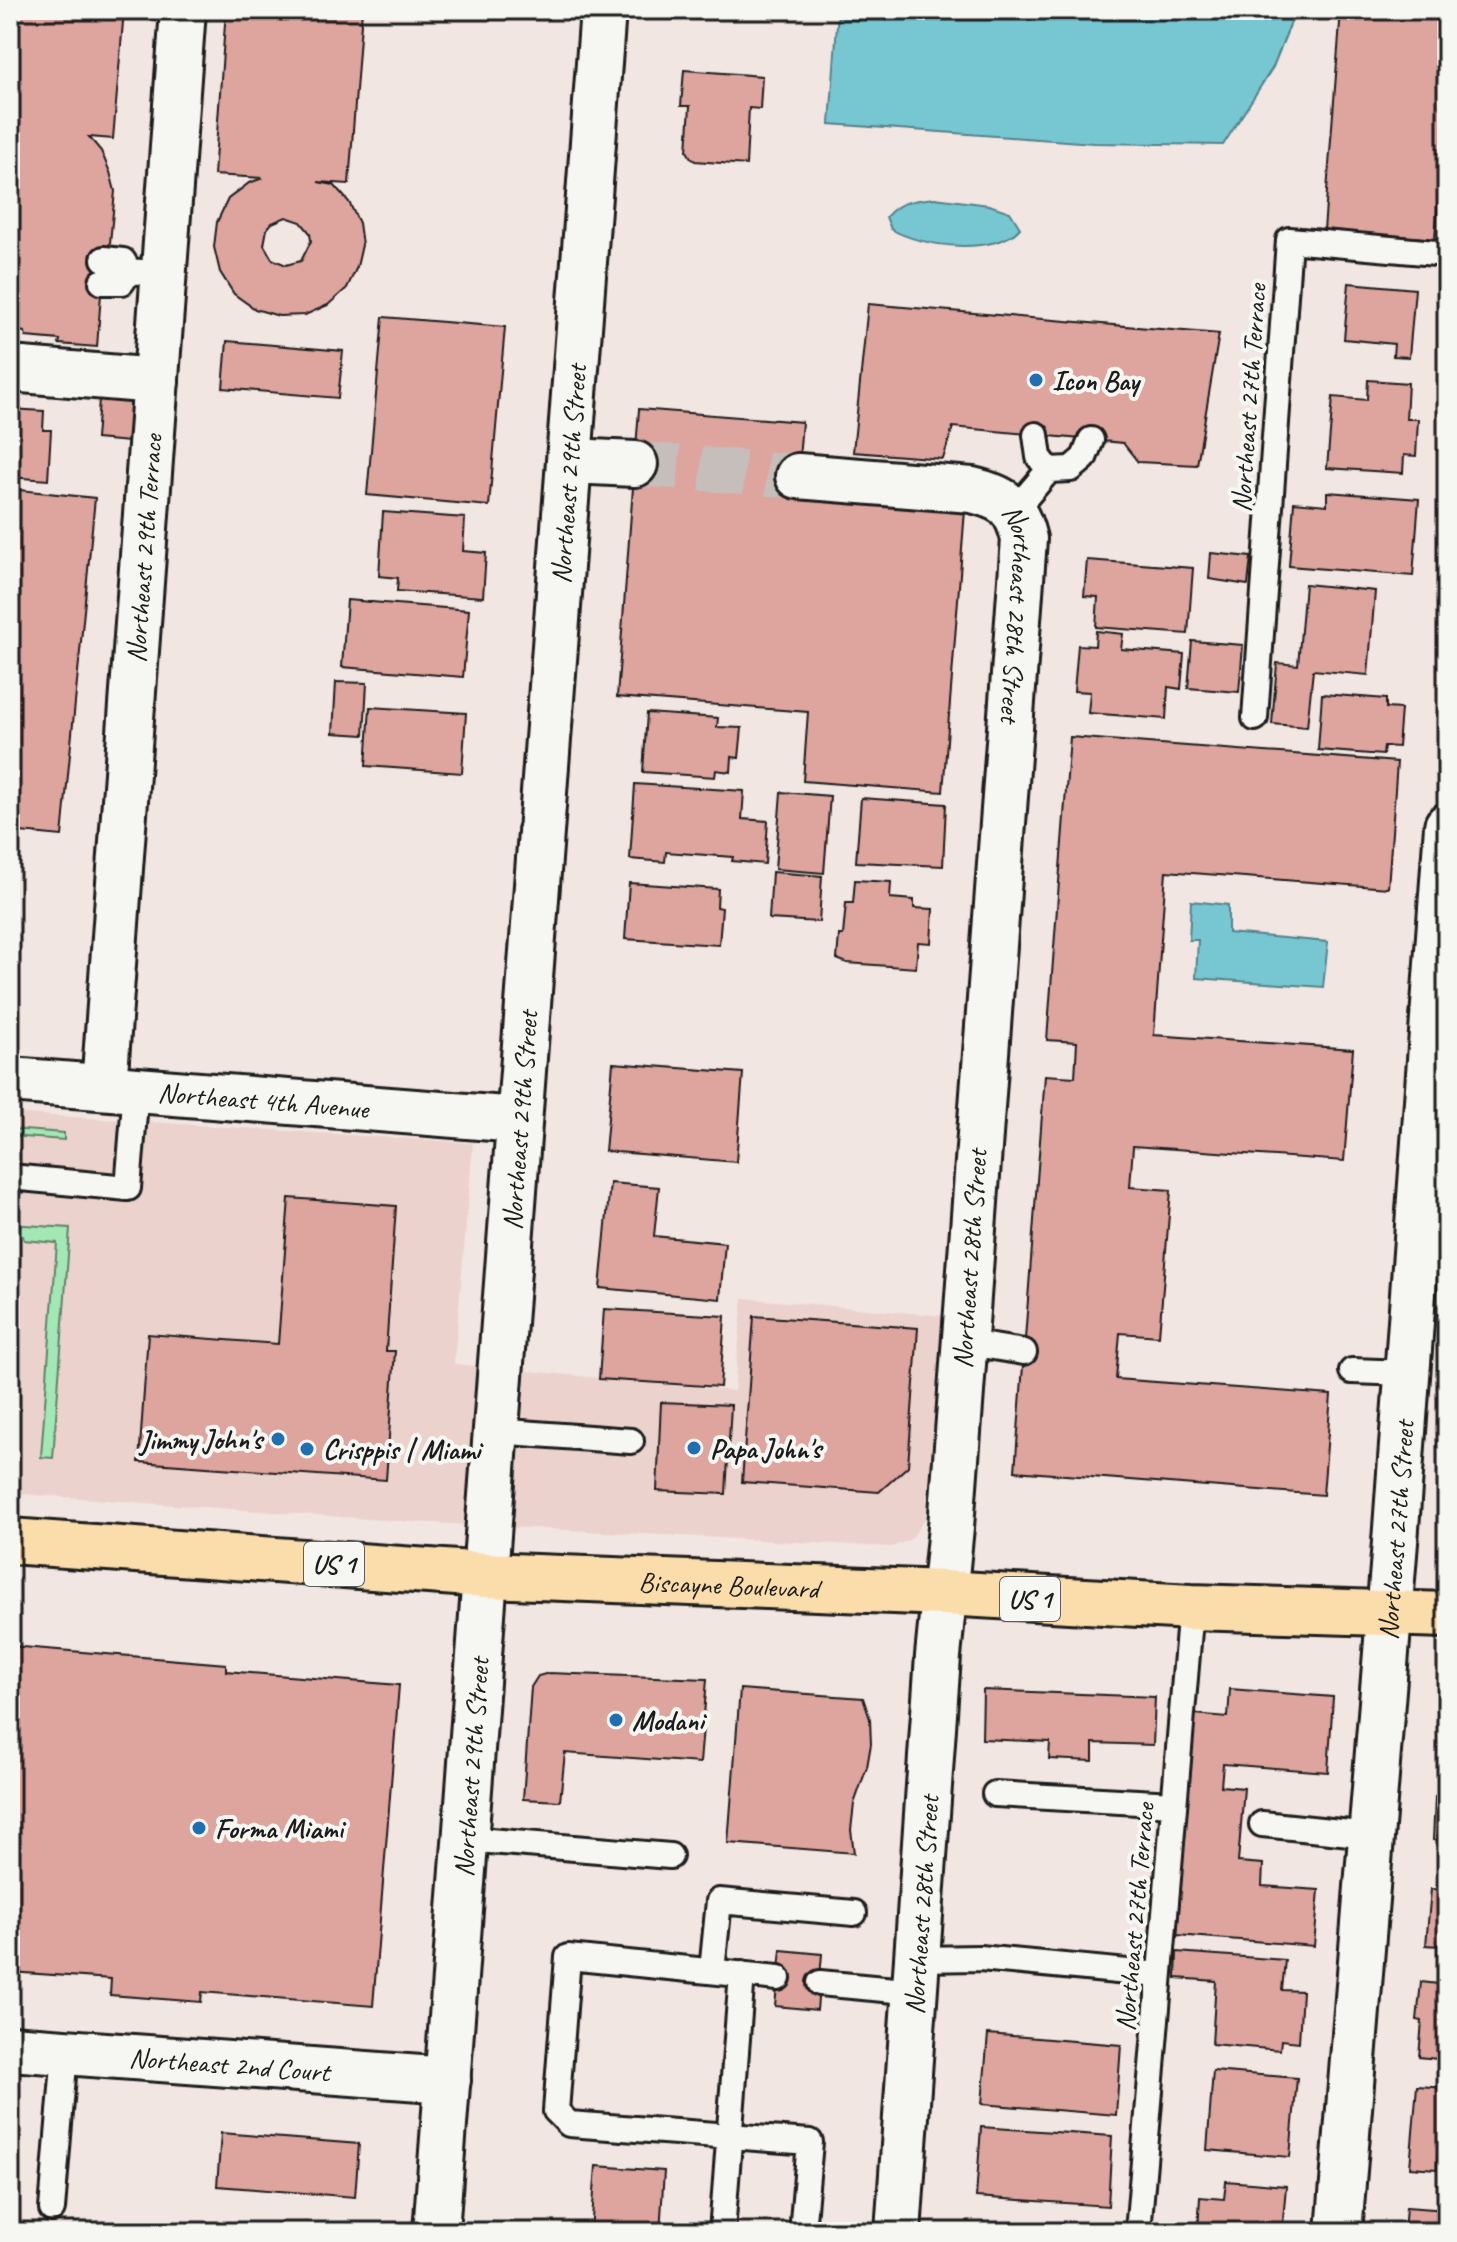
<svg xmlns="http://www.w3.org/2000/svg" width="1457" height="2242" viewBox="0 0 1457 2242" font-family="Caveat,sans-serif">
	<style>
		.built { fill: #ebd2cd }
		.green { fill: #a3e8b4; stroke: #608268; stroke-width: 2 }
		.water { fill: #77c7d3; stroke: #53838a; stroke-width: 2 }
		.building { fill: #dea49e; stroke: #1c1c1c; stroke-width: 2; fill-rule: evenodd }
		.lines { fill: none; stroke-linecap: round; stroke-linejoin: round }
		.minor-tunnel { stroke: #c6beba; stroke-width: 44; stroke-dasharray: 44 22; stroke-linecap: butt }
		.service-casing { stroke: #1c1c1c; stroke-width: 30 }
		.minor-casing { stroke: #1c1c1c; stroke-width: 50 }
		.tertiary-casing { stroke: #1c1c1c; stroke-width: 50 }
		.primary-casing { stroke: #1c1c1c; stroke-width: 50 }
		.service { stroke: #f6f6f2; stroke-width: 24 }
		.minor { stroke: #f6f6f2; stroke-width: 44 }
		.tertiary { stroke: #f6f6f2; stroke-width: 44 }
		.primary { stroke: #fbddab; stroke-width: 44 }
		.poi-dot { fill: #1f6fb2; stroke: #f6f6f2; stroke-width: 3 }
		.labels { text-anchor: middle; stroke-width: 8; stroke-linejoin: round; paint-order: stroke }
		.shield { fill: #f6f6f2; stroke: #5d5d5c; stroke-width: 2 }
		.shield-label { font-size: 26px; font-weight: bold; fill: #1c1c1c }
		.poi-label { font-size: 28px; font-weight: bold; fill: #1c1c1c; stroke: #f6f6f2; text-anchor: start }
		.street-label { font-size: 28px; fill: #1c1c1c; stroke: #f6f6f2 }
	</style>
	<rect width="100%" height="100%" fill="#f1e6e1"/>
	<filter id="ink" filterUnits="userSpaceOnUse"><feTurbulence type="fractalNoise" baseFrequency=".0125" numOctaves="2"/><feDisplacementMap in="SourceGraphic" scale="16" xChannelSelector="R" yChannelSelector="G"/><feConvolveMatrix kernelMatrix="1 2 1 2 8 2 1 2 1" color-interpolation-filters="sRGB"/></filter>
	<g filter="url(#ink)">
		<path class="built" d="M10,1113l463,30 -19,221 280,27 9,-93 202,18 -19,201 -15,22 -19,8 -480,-25 -402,-29z"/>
		<path class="green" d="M10,1129l54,4v7l-54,-4z
			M10,1224l60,4 -17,230 -12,-1 16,-214 -33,-3 -1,-4 -13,-1z"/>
		<path class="water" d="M838,10h458l-23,57 -50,78 -129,-2 -264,-19z
			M935,198l54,7 21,7 10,16c-24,28 -100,19 -129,1l-5,-12c13,-16 29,-17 49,-19z
			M1191,901l37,4v28l100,9 -5,45 -127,-9 2,-38h-9z"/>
		<path class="building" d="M10,10h114l-11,129 -24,-2 12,14 9,21 5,19 -5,52 -6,11 -7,93 -38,-3 1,-4 -34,-3 -1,-5 -15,-2z
			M226,10h136l-13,174 -31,-2 16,3 15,17 10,21 3,22 -5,22 -10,21 -19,17 -23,10 -26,1 -24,-7 -21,-15 -14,-22 -6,-25 3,-25 11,-23 21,-16 14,-5 -49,-3zM286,217l15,5 9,11 1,8 -10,20 -15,4 -14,-6 -8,-14 3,-16 5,-6z
			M1341,10h106v80l-12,149 -111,-9z
			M684,70l78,6 -2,33 -11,-1 -3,57 -51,-4 -4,-3 -4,-7 3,-45h-9z
			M1349,283l66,6 -6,68 -16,-1 1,-12 -50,-5z
			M868,304l351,30 -22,131 -59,-3 -15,-19 -170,-16 -10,32 -90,-7z
			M383,317l122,10 -16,179 -122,-11z
			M227,341l116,10 -5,47 -115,-10z
			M1368,380l40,3 -2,36h12l-2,37 -12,-1 -1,18 -76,-5 6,-71 34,3z
			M99,399l34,3 -4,40 -33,-3z
			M10,409l34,2 -1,19h8l-3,50 -38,-3z
			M639,409l163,13 -6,75 169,13 -22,282 -140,-11 5,-69 -191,-15z
			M10,489l85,9 -33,338 -52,-5z
			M1327,492l92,7 -6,77 -124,-10 5,-64 33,3z
			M383,512l82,6 -2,33 23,2 -3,44 -86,-6 1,-13 -19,-2z
			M1211,553l40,4 -3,28 -39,-6z
			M1087,560l106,8 -5,66 -92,-7 2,-30 -14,-1z
			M1305,584l70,7 -7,84 -55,-5 -6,57 -35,-3 5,-61 21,2z
			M347,600l122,10 -6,67 -121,-10z
			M1096,631l27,3 -2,15 63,5 -3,35 -13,-2 -2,32 -78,-6 2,-21 -16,-1 4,-46 17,1z
			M1192,641l51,4 -4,47 -51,-4z
			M336,682l31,1 -3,52 -31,-2z
			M1322,694l64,5v9l15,1 -3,38 -14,-1 -1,9 -65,-5z
			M370,707l96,6 -4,60 -96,-7z
			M647,713l71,5 -1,9 25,1 -3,30 -7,-1 -1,15 -15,-2 -1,7 -72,-5z
			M1070,737l327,25 -9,126 -222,-17 -12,164 199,14 -9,112 -211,-15 -3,41 41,3 -12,146 -39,-3 -4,46 215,16 -8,100 -308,-24 30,-396 30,2 2,-35 -30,-2z
			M635,784l109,7 -2,28 26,2 -3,43 -33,-3 1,-4 -67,-5 -1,10 -35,-3z
			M781,792l49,4 -6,77 -49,-4z
			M861,798l85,6 -3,62 -87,-4z
			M772,872l50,4 -3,46 -50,-3z
			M855,880l36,2 -1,16 24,2v8l19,1 -2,34 -13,-1 -2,26 -69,-5 -10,-4 2,-24h4l3,-32h7z
			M629,883l89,6 -1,18 5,1 -3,37 -94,-6z
			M613,1063l130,10 -7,89 -131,-11z
			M610,1183l49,4 -5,49 71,7 -5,56 -120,-11z
			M289,1198l107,8 -10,145h9l-9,129 -247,-18 9,-128 130,10z
			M604,1309l121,7 -5,71 -121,-8z
			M754,1316l164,12 -10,138 -29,26 -137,-10z
			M661,1402l70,3 -5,89 -69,-3z
			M10,1646l216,18v7l173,14 -26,321 -171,-14 -1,10 -91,-7 1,-16 -101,-7z
			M549,1673l158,6 -7,84 -135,-10 -5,48 -37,-2 8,-112 7,-11z
			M740,1689l123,9 7,21 1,25 -4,23 -13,37 -3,26 3,23 -126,-10z
			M1230,1689l103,8 -5,75 -105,-8 -2,22 23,2 -6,74 25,2 -1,22 57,4 -5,56 -137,-11 17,-221 34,3z
			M983,1690l172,7 -2,48 -60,-2v18l-44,-2 1,-17 -68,-3z
			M1435,1797h12v44l-14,-1z
			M1431,1889l16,1v66l-9,-1 1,-9 -13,-1z
			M781,1950l41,4 -5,56 -42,-4z
			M1177,1952l108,8 -3,30 20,1 -3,51 -18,-2 -1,10 -68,-6 4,-63 -40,-3z
			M1421,1982l26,3v75l-28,-3 3,-36 -5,-1z
			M988,2034l133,11 -5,70 -134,-11z
			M1213,2071l84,7 -7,79 -83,-7z
			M1417,2086l30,2v68l-9,-1 -1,14 -27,-2z
			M981,2127l131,9 -4,70 -132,-9z
			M221,2133l138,11 -4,53 -138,-11z
			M596,2166l68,5 -4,61h-69z
			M1226,2181l60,5 -4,46h-84l2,-35 24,2z
			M1406,2207l41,3v22h-43z"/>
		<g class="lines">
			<path class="minor-tunnel" d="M635,464l163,12"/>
			<defs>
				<path id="service" d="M104,259l19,2 6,10
					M129,271l36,3
					M102,282h20l7,-11
					M1036,435l3,22 10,13 22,-1 13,-11 7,-18
					M1014,511l35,-41
					M1255,718l34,-478 158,14
					M10,1177l118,11 8,-99
					M962,1342l62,10
					M1352,1371l54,2
					M495,1431l136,10
					M995,1794l179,10
					M1262,1824l108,11
					M466,1839l204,17
					M918,1959l62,-1 179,17
					M712,1971l7,-70 135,12
					M778,1978l-210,-21 -12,154 13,13 241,18 -8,90
					M820,1983l96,9
					M52,2209l13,-157
					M722,2232l20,-258
					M1138,2232l53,-625"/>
				<g id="minor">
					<path d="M10,369l146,12"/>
					<path d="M570,461l65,3"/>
					<path id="s1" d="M798,476l174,14c32,8 44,15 52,49l-73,988 -13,129 -40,576"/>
					<path id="s2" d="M10,1080l508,40"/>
					<path id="s3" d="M104,1087l79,-1077"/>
					<path id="s4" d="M485,1575l118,-1565"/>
					<path id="s5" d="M10,2048l438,32"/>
					<path id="s6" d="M1339,2232l56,-690 52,-716"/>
				</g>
				<g id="tertiary">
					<path id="s7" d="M436,2232l49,-657"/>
				</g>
				<g id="primary">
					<path id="s8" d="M10,1541l475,34 459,18 247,14 256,8"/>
				</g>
			</defs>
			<use href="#service" class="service-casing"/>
			<use href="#minor" class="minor-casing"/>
			<use href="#tertiary" class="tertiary-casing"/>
			<use href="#primary" class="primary-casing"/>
			<use href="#service" class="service"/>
			<use href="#minor" class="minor"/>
			<use href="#tertiary" class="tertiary"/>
			<use href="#primary" class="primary"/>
		</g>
	</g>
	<g class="poi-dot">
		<circle cx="1036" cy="380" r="8"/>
		<circle cx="278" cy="1439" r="8"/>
		<circle cx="694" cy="1448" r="8"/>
		<circle cx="307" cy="1449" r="8"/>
		<circle cx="616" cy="1720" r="8"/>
		<circle cx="199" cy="1828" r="8"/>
	</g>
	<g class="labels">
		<g class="shield">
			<rect x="304" y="1542" width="60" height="44" rx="6"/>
			<rect x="1000" y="1577" width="60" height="44" rx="6"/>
		</g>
		<g class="shield-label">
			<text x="334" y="1573">US 1</text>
			<text x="1030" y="1608">US 1</text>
		</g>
		<g class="poi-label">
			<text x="1052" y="390">Icon Bay</text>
			<text x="262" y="1449" text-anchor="end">Jimmy John's</text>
			<text x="710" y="1458">Papa John's</text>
			<text x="323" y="1459">Crisppis | Miami</text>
			<text x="632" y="1730">Modani</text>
			<text x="215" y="1838">Forma Miami</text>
		</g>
		<g class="street-label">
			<text transform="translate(1248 398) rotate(-86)" y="10">Northeast 27th Terrace</text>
			<text dy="10" stroke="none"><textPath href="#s4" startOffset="1104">Northeast 29th Street</textPath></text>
			<text dy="10" stroke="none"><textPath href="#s3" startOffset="540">Northeast 29th Terrace</textPath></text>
			<text dy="10" stroke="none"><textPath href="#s1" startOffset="326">Northeast 28th Street</textPath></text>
			<text dy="10" stroke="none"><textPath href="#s2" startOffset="254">Northeast 4th Avenue</textPath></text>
			<text dy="10" stroke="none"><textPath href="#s4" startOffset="456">Northeast 29th Street</textPath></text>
			<text transform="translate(969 1259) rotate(-86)" y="10">Northeast 28th Street</text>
			<text dy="10" stroke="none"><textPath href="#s6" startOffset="704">Northeast 27th Street</textPath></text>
			<text dy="10" stroke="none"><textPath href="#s8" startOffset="720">Biscayne Boulevard</textPath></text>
			<text dy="10" stroke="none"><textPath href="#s7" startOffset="466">Northeast 29th Street</textPath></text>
			<text transform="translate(921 1905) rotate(-86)" y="10">Northeast 28th Street</text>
			<text transform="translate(1134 1917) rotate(-85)" y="10">Northeast 27th Terrace</text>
			<text dy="10" stroke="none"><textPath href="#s5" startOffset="220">Northeast 2nd Court</textPath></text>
		</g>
	</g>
	<rect width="1457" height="2242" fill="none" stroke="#f6f6f2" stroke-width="40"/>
	<rect x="20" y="20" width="1417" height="2202" fill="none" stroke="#1c1c1c" stroke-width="3" filter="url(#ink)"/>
</svg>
